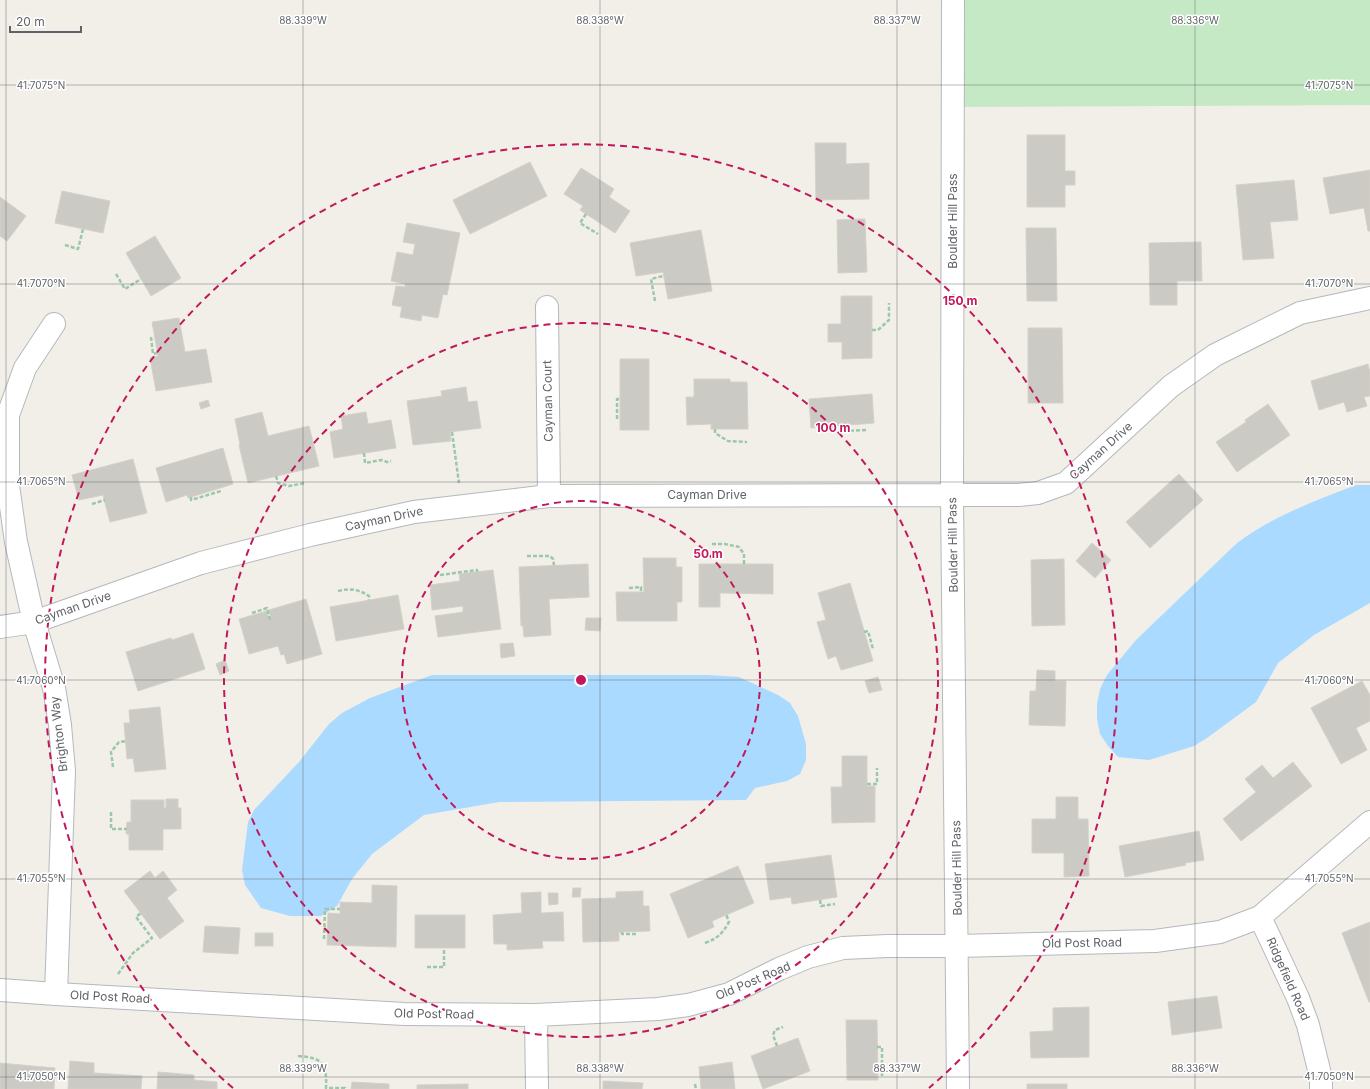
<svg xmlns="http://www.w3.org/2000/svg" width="1370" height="1089" viewBox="0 0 1370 1089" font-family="Inter,sans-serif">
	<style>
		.green { fill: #c5e8c5 }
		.water { fill: #aadaff }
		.building { fill: #cccac5; stroke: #d6d1c6 }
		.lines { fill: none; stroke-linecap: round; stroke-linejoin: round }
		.minor-casing { stroke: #b5b8bc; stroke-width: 24 }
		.path { stroke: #9cc7a9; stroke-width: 2.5; stroke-dasharray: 4 2; stroke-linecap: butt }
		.minor { stroke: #fff; stroke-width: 22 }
		.ticks { fill: none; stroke: #5f6368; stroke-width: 1; stroke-opacity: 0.45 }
		.ring { fill: none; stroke: #c2185b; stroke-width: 2; stroke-dasharray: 7 5 }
		.labels { text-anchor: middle; stroke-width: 3; stroke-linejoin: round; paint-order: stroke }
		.street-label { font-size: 12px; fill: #5f6368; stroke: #fff }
		.ticks-label { font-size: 10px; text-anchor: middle; fill: #5f6368; stroke: #fff; stroke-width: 3; stroke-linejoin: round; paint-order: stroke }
		.centre { fill: #c2185b; stroke: #fff; stroke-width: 2 }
		.ring-label { font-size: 12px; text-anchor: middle; font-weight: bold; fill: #c2185b; stroke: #fff; stroke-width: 3; stroke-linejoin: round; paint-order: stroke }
	</style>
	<rect width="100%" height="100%" fill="#f1efe8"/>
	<path class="green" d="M945,0h425v105l-417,2z"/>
	<path class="water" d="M1356,485h14v118l-56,32 -36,28 -22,39 -49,36 -13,8 -45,14 -31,-3 -10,-11 -8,-12 -3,-15v-15l3,-15 7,-14 29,-35 101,-97c36,-27 78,-42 119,-58z
		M432,675h276l31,2 39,18 12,8 8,13 8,28v16l-6,14 -13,7 -32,7 -9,12 -247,2 -75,13 -52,39 -20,25 -15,27 -16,10h-31l-29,-8 -16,-23 -3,-15 6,-48 6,-12 45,-48 30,-38 13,-11 28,-15z"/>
	<path class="building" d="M1027,135h38v36h10v14h-10v22h-38z
		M815,143h31v21l23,-1v36l-53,1z
		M530,162l17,34 -77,38 -17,-34z
		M581,168l33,21 -5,8 21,14 -15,22 -35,-23 3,-4 -19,-12z
		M1370,170v61h-2l-4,-23 -34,6 -7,-36z
		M1294,180l4,40 -28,2 4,36 -31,2 -7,-75z
		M62,191l48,10 -7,32 -48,-10z
		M0,197l26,19 -19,25 -7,-5z
		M865,219l2,53 -29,1 -1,-53z
		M407,223l53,10 -13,62 -4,-1 -5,24 -16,-3 -1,6 -21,-4 2,-10 -10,-2 4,-19 9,1v-3l-14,-3 6,-29 16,3 2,-11 -12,-2z
		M1026,228h30l1,73h-30z
		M701,230l11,61 -44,8 -5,-27 -27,4 -6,-33z
		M155,236l26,42 -30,18 -25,-43z
		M1201,242l1,39h-25v24h-27l-1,-62z
		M841,296h31v62l-30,1v-17h-14v-18h13z
		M179,318l6,34 21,-3 6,33 -56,9 -6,-33 8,-2 -6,-34z
		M1028,328h34l1,75h-35z
		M620,359h29v71h-29z
		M1368,364l2,8v24l-6,1 3,9 -20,6 -3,-10 -25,8 -8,-29z
		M694,379h36v3h17l1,47h-37v-5l-24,1 -1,-28h8z
		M466,387l2,15 9,-1 4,27 -31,4 1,9 -38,4 -6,-44 35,-5 -1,-5z
		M872,394l2,29 -63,5 -2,-29z
		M208,400l2,6 -9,3 -2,-6z
		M1268,404l22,31 -53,37 -21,-30 30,-20 -1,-2z
		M262,412l6,24 41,-10 10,40 -71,17 -9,-38h1l-5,-26z
		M366,412l2,12 23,-4 5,28 -62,10 -4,-26 13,-3 -2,-13z
		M223,448l10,36 -45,14 -1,-3 -21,7 -10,-34z
		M133,459l14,54 -37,9 -7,-27 -24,5 -7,-25z
		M1179,474l24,26 -53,48 -24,-26z
		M1092,543l19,17 -16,18 -19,-17z
		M643,558h33v9h6v35h-5v19h-60l-1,-29h28z
		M1064,559l1,66 -33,1 -1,-66z
		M588,564l1,33 -40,2 2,36 -27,2 -1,-11h-2l-2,-59z
		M699,564h74v30l-53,-1v14h-21z
		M493,570l8,59 -63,8 -3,-21 28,-4v-6l-31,4 -2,-25 30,-4 -1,-7z
		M850,583l23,78 -32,9 -5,-14 -8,3 -11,-37 9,-2 -8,-27z
		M398,595l6,34 -68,12 -6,-34z
		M306,599l16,55 -35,10 -3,-10 -3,1 -3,-9 -29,8 -10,-35 28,-8 2,9h1l1,-1 -2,-9z
		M586,618h15l-1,13 -15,-1z
		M193,633l12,36 -67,22 -12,-39 45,-14 1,2z
		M513,643l2,13 -14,2 -1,-14z
		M225,660l4,11 -9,4 -4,-11z
		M1037,670l18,1v10h11l-1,45 -36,-1 1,-34h6z
		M878,677l4,13 -13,3 -4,-12z
		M1362,681l8,14v26l-14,7 11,22 -26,14 -30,-56z
		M160,707l6,62 -31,3 -2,-14 -6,1 -3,-36h6l-1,-13z
		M842,756h25v30h8v36l-43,1 -1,-36h11z
		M1293,762l19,24 -71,55 -18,-22 33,-27 -11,-13 17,-14 11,13z
		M1056,797h22v22h10l1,57 -25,1v-24h-32v-34h24z
		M166,799h12v9h3v21h-18v21h-34v-16h-3l1,-12h4v-22h33v8h2z
		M1199,831l5,29 -19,3 1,2 -61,12 -6,-31z
		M831,855l6,42 -45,7 -1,-7 -21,3 -5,-36z
		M738,866l16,37 -42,18 2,6 -26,11 -18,-44z
		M150,871l5,7 8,-7 14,19 -10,8 17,23 -24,18 -36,-48z
		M372,885l25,1 -1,61 -69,-2 1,-32 12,1v-12l32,1z
		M573,888h8l-1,9h-8z
		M643,891v15h6l1,25 -31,1v9l-36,1 -1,-43 34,-1v-6z
		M541,892v21l22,-1 1,29h-22l1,7 -17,1 -19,1v-6h-13l-1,-29 29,-2 -1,-20z
		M548,893h10v11l-9,1z
		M415,915h50v33h-50z
		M1370,922v80h-1l-27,-69z
		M205,926l35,2 -2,26 -35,-2z
		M255,933h18v13h-18z
		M1217,996l5,32 -50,7 -4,-33z
		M1089,1007v50l-58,1 -1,-26 23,-1v-23z
		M846,1020h31l1,60h-31z
		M798,1038l12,33 -47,18 -12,-33z
		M70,1061l24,2v10l48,3 -1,13h-73z
		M732,1062l3,27h-34l-2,-22z
		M0,1063l55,5 -1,21h-54z
		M158,1072l36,3v5l23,2v7h-60z
		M603,1081l40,2 -1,6h-39z
		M352,1082l37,2v5h-38z
		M468,1084v5h-51v-4z
		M1027,1084h40v5h-40z"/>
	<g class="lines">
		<defs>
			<path id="minor" d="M953,0l-1,495 6,594
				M547,307l2,189
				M54,324l-29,44 -17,47v70l8,57 18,80 20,66 6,37 4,46 -8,223
				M0,627l34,-5 167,-59 109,-28 104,-23 135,-16 403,-1h66l20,-2 28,-10 105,-97 44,-31 85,-42 70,-15
				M1260,917l38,81 10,27 13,53v11
				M0,990l56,4 348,20 132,1 122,-6 30,-4 41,-11 50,-25 29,-12 35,-9 44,-2h70l198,-5 65,-9 40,-15 110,-95
				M536,1015l1,74"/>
		</defs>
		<use href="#minor" class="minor-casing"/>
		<path class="path" d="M586,214l-6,9 18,11
			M65,245l13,4 5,-20
			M116,274l9,15 16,-10
			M655,301l-4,-22 12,-3
			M872,330h6l11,-10v-17
			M151,337l2,17 4,-1
			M617,419v-20h3
			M843,426v5l24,-1
			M715,429v4l13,8 19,1
			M452,432l7,51
			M364,453l1,10 16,-3 6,2 4,-1
			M276,476l2,7 11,3 17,-3
			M191,497v3l30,-9
			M92,504l13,-4
			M712,544h13l14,3 5,7v10
			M527,556h23l3,3 1,6
			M440,575l37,-5v2
			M629,588l12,-1v5
			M338,591c12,-3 20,-2 31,5v4
			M252,613l15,-5 3,12
			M864,632l4,-1 5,18
			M113,767l-2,-15 8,-10 7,-1
			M867,784h10v-16
			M111,812v17h16
			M820,900l1,6 14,-2
			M622,932v2h15
			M324,939l1,-30h15
			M705,943c13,-5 17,-9 24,-21l-3,-8
			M427,967h17v-19
			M118,974l15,-21 19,-15 -16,-21 5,-4
			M777,1046l-4,-11 2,-5 8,-3
			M877,1047h5v31
			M298,1056c25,2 29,7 28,32h19v1
			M695,1084l1,5"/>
		<use href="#minor" class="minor"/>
	</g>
	<path class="ticks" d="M6,0v1089M303,0v1089M600,0v1089M897,0v1089M1195,0v1089M0,85h1370M0,284h1370M0,482h1370M0,680h1370M0,879h1370M0,1077h1370"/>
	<g class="ring">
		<circle cx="581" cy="680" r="179"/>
		<circle cx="581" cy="680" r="357"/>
		<path d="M233 1088A536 536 0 1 1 929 1088"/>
	</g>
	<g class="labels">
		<g class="street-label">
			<text transform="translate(953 221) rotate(-90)" y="4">Boulder Hill Pass</text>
			<text transform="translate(548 401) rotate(-91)" y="4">Cayman Court</text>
			<text transform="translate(1101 451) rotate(-42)" y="4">Cayman Drive</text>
			<text x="707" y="499">Cayman Drive</text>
			<text transform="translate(384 519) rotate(-12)" y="4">Cayman Drive</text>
			<text transform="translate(953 545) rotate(-91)" y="4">Boulder Hill Pass</text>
			<text transform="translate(73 608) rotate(-19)" y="4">Cayman Drive</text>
			<text transform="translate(59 734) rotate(-97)" y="4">Brighton Way</text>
			<text transform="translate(957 868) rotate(-91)" y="4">Boulder Hill Pass</text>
			<text transform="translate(1082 943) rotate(-1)" y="4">Old Post Road</text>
			<text transform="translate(1288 979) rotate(66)" y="4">Ridgefield Road</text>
			<text transform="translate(753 981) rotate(-23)" y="4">Old Post Road</text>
			<text transform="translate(110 997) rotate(3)" y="4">Old Post Road</text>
			<text transform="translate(434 1014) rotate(1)" y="4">Old Post Road</text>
		</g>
	</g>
	<g class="ticks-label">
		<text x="303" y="24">88.339°W</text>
		<text x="600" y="24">88.338°W</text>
		<text x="897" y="24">88.337°W</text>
		<text x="1195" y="24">88.336°W</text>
		<text x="41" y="89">41.7075°N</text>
		<text x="1329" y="89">41.7075°N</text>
		<text x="41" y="287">41.7070°N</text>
		<text x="1329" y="287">41.7070°N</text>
		<text x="41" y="485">41.7065°N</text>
		<text x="1329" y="485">41.7065°N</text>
		<text x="41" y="684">41.7060°N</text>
		<text x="1329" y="684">41.7060°N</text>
		<text x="41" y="882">41.7055°N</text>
		<text x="1329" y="882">41.7055°N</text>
		<text x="303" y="1072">88.339°W</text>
		<text x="600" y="1072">88.338°W</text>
		<text x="897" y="1072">88.337°W</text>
		<text x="1195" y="1072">88.336°W</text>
		<text x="41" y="1080">41.7050°N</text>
		<text x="1329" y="1080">41.7050°N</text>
	</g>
	<circle cx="581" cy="680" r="6" class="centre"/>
	<g class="ring-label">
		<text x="960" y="305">150 m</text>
		<text x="833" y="432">100 m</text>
		<text x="708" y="558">50 m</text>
	</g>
	<path d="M10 26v6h71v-6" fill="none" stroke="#5f6368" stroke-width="2"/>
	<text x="16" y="26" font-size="12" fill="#5f6368" stroke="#ffffff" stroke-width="3" paint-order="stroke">20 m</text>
</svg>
